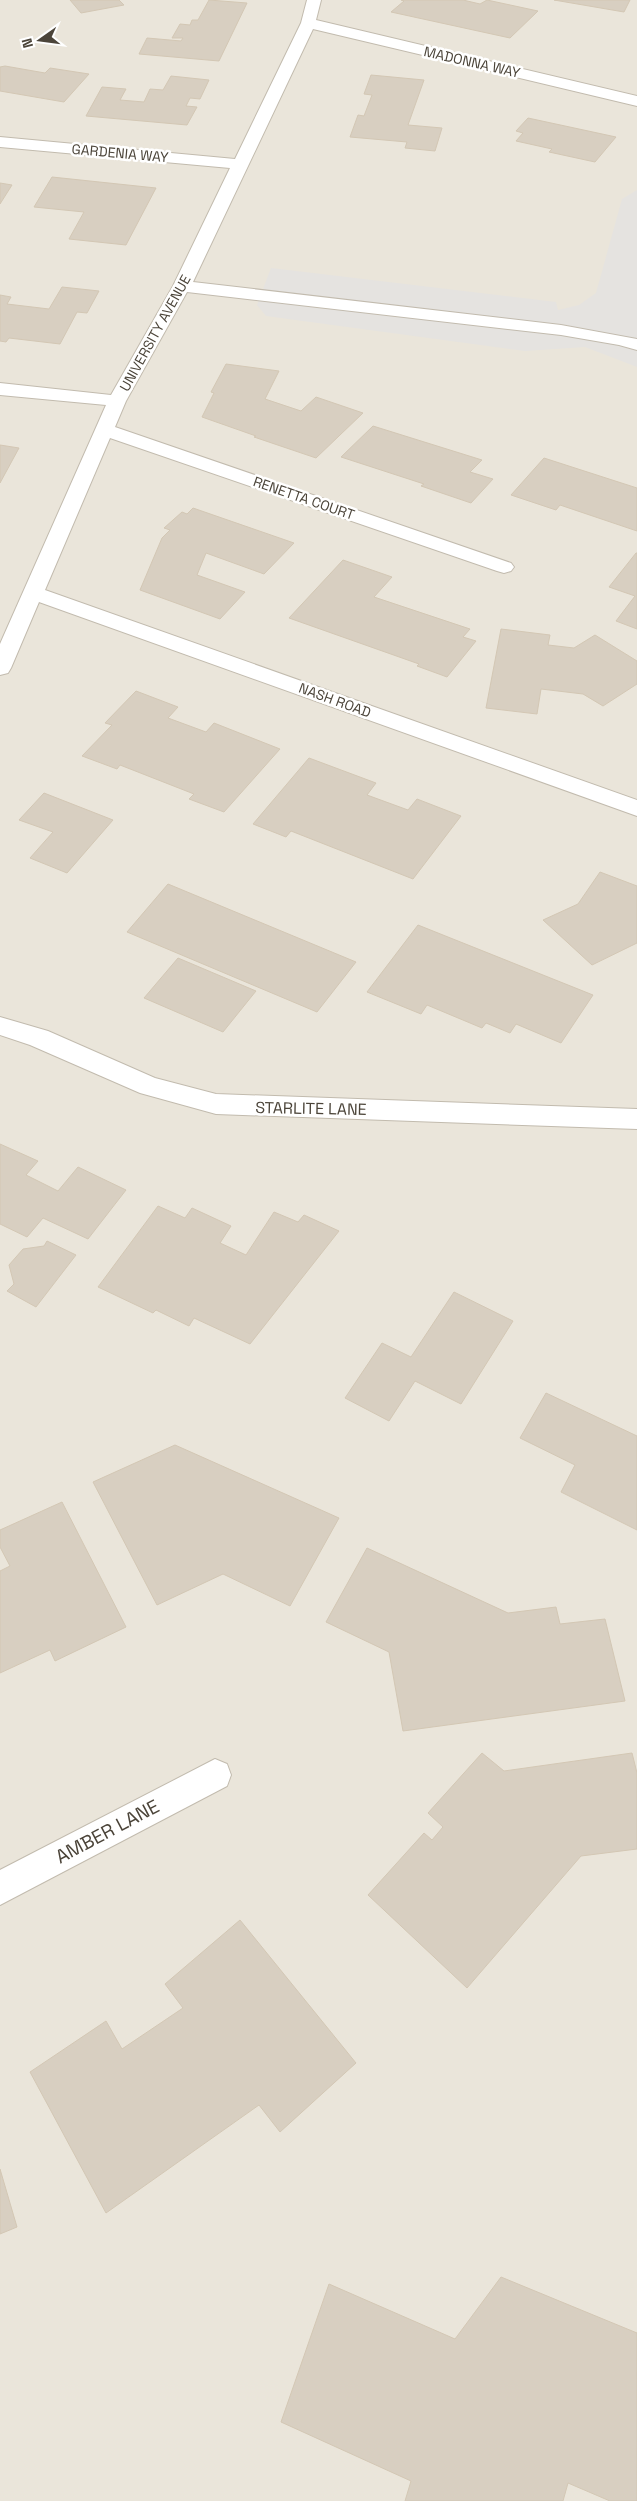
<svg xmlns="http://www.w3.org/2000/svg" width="637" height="2501" viewBox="0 0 637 2501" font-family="'Space Grotesk',sans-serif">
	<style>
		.residential { fill: #eae5da }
		.parking { fill: #e5e3e0 }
		.building { fill: #d8cfc1; stroke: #d3c7b4 }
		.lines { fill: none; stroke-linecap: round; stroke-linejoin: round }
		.minor-casing { stroke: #c2bbae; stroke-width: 2 }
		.minor { fill: #fff; fill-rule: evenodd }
		.labels { text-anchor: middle; stroke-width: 5; stroke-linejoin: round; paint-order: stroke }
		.far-street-label { font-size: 14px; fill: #4b4439; stroke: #fff }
		.street-label { font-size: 16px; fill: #4b4439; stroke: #fff }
		.near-street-label { font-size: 19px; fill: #4b4439; stroke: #fff }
	</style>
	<rect width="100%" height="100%" fill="#f6f3ec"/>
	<path class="residential" d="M0,0h637v2501h-637z"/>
	<path class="parking" d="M637,190v177l-52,-20 -60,4 -259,-35 -9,-11 14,-37 285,34 2,8 21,-5 17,-12 26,-94z"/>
	<path class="building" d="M70,0h49l5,5 -43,8z
		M209,0l38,3 -28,58 -80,-7 8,-16 34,3 2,-3h-11l8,-14 10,1 2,-5h6z
		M401,0h62l17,4 7,-4 51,11 -28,27 -119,-26 13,-11z
		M554,0h76l-6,12z
		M5,66l40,7 5,-5 39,6 -25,28 -64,-11v-24z
		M371,75l53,5 -16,45 34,3 -7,23 -30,-3 2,-6 -57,-5 8,-22 6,1 8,-21 -8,-1z
		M171,76l38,4 -9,19 -10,-1 -4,8 11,1 -10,18 -101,-9 16,-29 24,2 -6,11 24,2 6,-13 13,1z
		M528,118l88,19 -21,25 -46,-10 3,-3 -36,-8 7,-8 -7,-2z
		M52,177l104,11 -30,57 -57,-6 15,-27 -50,-5z
		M0,183l12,2 -12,19z
		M62,287l37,4 -12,22 -10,-1 -17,32 -51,-6 -3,4 -6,-1v-46l11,2 -4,7 42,5z
		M226,364l53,7 -14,28 36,12 15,-14 47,16 -47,45 -62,-21 2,-1 -54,-19 12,-24 -3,-1z
		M373,426l109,34 -12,12 23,7 -22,24 -50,-17 3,-2 -83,-27z
		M0,445l19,3 -19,35z
		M544,458l93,30v43l-77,-26 -4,5 -45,-15z
		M193,508l101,35 -30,31 -58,-21 -9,22 48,17 -25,27 -80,-29 22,-52 8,-8 -6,-2 18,-16 5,2z
		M636,553h1v76l-21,-8 19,-25 -26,-9z
		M343,560l49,17 -18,20 96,32 -7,8 13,4 -29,36 -30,-11 2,-2 -130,-46z
		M501,629l49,6 -2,10 26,3 21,-13 42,26v23l-34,22 -20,-12 -42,-5 -4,25 -51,-6z
		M136,691l42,16 -10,11 38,14 8,-9 66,26 -56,63 -35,-13 5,-5 -74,-29 -3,4 -35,-13 30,-31 -7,-2z
		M309,758l67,25 -9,12 41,15 9,-11 44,17 -48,63 -122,-48 -5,6 -33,-13z
		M44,793l69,27 -46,53 -37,-15 23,-26 -34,-12z
		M600,872l37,14v57l-45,22 -49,-45 35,-16z
		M168,884l188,78 -39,50 -190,-80z
		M418,925l175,70 -32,48 -45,-19 -6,9 -24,-10 -4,5 -55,-23 -6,9 -54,-22z
		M178,958l78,33 -33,41 -79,-34z
		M0,1144l38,17 -12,14 32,16 20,-24 48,23 -38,49 -45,-21 -16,19 -27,-13z
		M158,1206l27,12 7,-10 39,18 -11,17 26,12 28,-43 24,10 6,-7 35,16 -89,113 -56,-26 -5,8 -33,-16 -3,3 -55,-26z
		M47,1241l29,14 -40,52 -29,-16 7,-7 -5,-19 14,-16 21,-3z
		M454,1292l59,29 -52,83 -46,-23 -26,40 -44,-23 37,-55 29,14z
		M546,1393l91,43v94l-76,-38 14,-27 -55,-27z
		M175,1445l164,73 -49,88 -67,-32 -66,31 -64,-123z
		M62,1502l64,125 -71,34 -5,-11 -50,23v-102l10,-5 -10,-19v-17z
		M367,1548l141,65 48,-6 4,17 45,-5 20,82 -222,30 -14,-79 -63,-30z
		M482,1753l22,18 128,-18 5,20v76l-56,7 -114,132 -99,-93 56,-62 8,7 11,-13 -15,-14z
		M240,1920l116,143 -76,69 -21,-27 -153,108 -76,-141 76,-51 16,28 61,-41 -18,-24z
		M0,2169l17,58 -17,7z
		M501,2277l136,56v168h-27l-42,-18 -5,18h-158l6,-20 -130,-59 48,-138 126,55z"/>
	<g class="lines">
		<defs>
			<path id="minor" d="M307,0h14l-5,20 321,76v10l-324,-77 -120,253 368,43 76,14v11l-18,-5 -58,-10 -374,-43 -61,109 -11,26 396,136 3,4 -3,4 -7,2 -7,-2 -387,-133 -65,152 592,210v16l-598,-214 -28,66 -3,5 -8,2v-31l106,-239 -106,-10v-12l111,12 62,-109 57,-118 -230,-21v-10l235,22 66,-136z
				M0,1017l48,14 107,47 61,16 421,15v20l-421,-15 -76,-21 -110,-48 -30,-10z
				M215,1759l12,5 4,11 -4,11 -227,119v-35z"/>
		</defs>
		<use href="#minor" class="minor-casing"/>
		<use href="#minor" class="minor"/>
	</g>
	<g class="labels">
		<g class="far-street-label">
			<text transform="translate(472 62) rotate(13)" y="5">MADONNA WAY</text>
			<text transform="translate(120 153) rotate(5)" y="5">GARDENIA WAY</text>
			<text transform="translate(155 333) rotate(-61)" y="5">UNIVERSITY AVENUE</text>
			<text transform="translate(304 498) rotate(19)" y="5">RENETTA COURT</text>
			<text transform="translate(335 700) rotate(20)" y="5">NASH ROAD</text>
		</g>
		<g class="street-label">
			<text transform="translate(311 1108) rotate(1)" y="6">STARLITE LANE</text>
		</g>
		<g class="near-street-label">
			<text transform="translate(107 1831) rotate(-28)" y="7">AMBER LANE</text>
		</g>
	</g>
	<g transform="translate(40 40) rotate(256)" stroke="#ffffff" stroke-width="4" paint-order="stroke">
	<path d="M0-4L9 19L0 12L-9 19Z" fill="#4b4439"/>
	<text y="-8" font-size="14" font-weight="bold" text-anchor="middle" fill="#4b4439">N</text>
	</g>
</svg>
